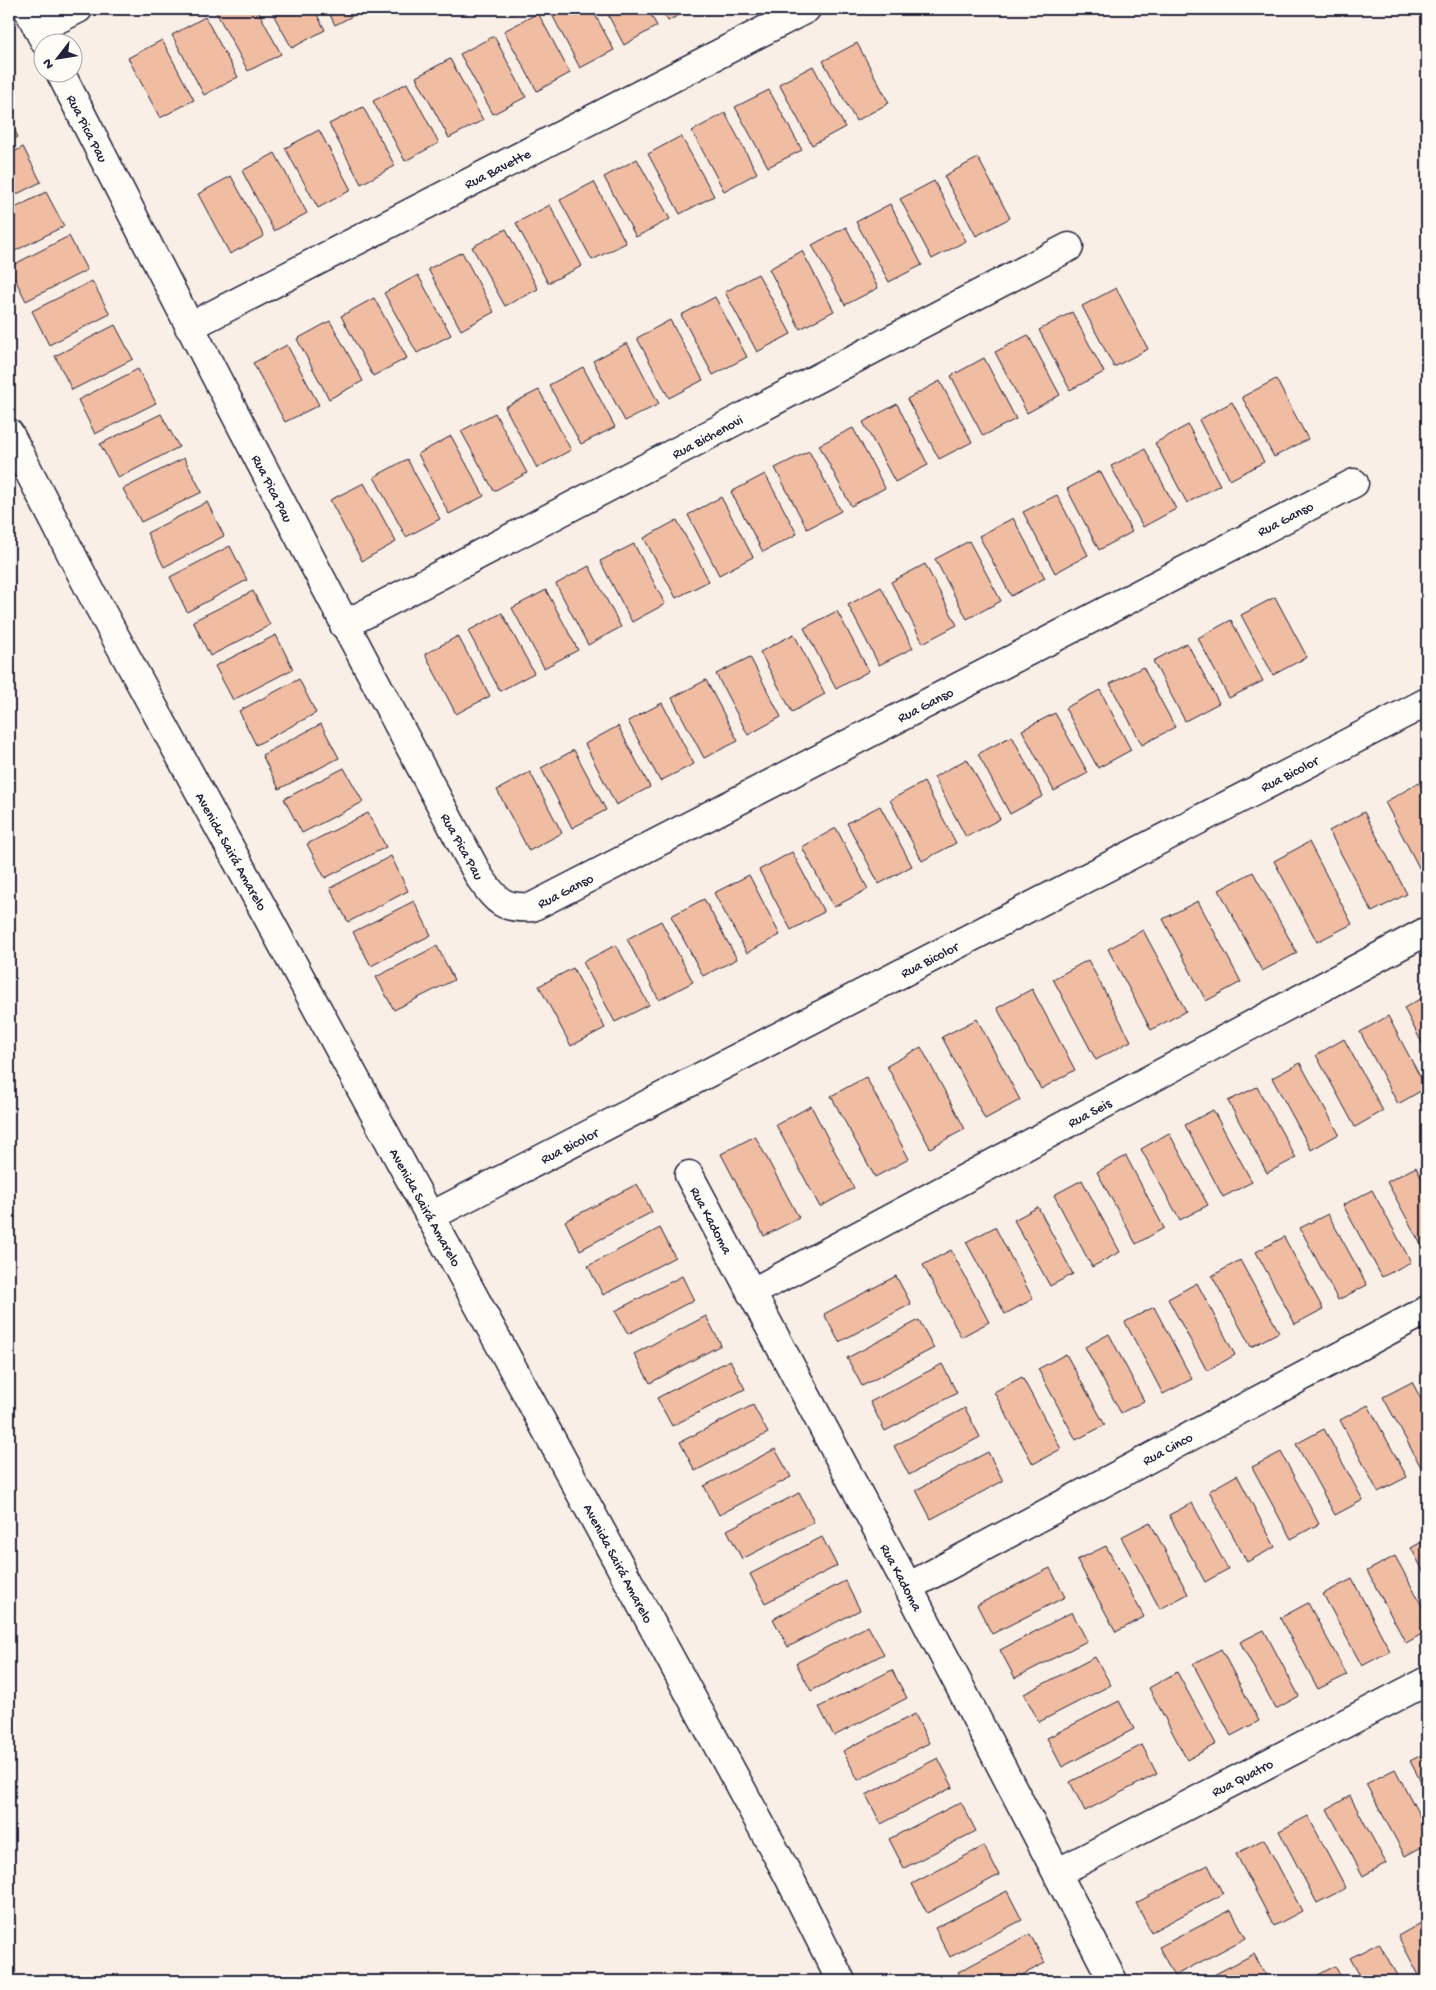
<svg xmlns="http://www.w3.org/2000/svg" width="1436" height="1990" viewBox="0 0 1436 1990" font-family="'Gochi Hand',sans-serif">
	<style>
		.building { fill: #f0bca2; stroke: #22223b }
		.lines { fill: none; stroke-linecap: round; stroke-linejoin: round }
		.street-casing { stroke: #22223b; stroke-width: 31 }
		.street { stroke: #fdfcf7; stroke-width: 28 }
		.labels { text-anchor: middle; stroke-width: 5; stroke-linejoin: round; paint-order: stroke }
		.street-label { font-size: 14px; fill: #22223b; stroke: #fdfcf7 }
	</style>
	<rect width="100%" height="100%" fill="#faefe6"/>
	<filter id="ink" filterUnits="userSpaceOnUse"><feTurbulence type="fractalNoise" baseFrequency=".02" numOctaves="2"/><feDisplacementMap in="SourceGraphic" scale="10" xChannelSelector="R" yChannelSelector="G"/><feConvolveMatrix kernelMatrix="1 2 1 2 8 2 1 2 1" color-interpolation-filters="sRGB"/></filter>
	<g filter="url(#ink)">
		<path class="building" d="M221,9h36l24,45 -33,17 -32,-59z
			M270,9h44l11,21 -33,18z
			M327,9h39l-31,16z
			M549,9h43l22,41 -34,18z
			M605,9h43l9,17 -33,19z
			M661,9h29l-22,12z
			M538,13l32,60 -33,18 -33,-60z
			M205,17l33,60 -34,18 -32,-60z
			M494,36l32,61 -33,17 -33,-60z
			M162,40l32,60 -34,18 -32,-60z
			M857,43l32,60 -33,18 -33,-60z
			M450,59l33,61 -34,18 -33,-61z
			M813,66l32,61 -33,18 -33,-61z
			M407,83l32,60 -34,18 -32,-60z
			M769,90l33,60 -34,17 -33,-60z
			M363,107l32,59 -34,18 -32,-60z
			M725,113l32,60 -33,18 -32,-60z
			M9,119l9,18 -9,5z
			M319,130l32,60 -33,18 -33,-60z
			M681,136l33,60 -34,18 -32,-60z
			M23,147l18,35 -32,16v-43z
			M275,153l32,60 -33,18 -32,-60z
			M978,158l32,60 -34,18 -32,-60z
			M637,159l33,60 -34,18 -32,-60z
			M231,176l33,60 -34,18 -32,-60z
			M934,181l32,60 -34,18 -32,-60z
			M594,182l32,61 -34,17 -32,-60z
			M46,192l18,34 -55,28v-43z
			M890,204l32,61 -33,17 -33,-60z
			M550,205l32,61 -34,17 -32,-60z
			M846,227l32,61 -33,17 -33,-60z
			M506,229l32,60 -33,17 -33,-59z
			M69,236l18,34 -61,31 -17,-34z
			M802,251l32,60 -34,18 -31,-60z
			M462,252l32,60 -33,18 -33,-61z
			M758,274l33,60 -34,18 -32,-60z
			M418,275l33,60 -34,18 -33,-60z
			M92,281l18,33 -61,31 -17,-34z
			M1116,288l32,61 -34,18 -32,-61z
			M715,297l32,60 -34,18 -32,-60z
			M374,298l33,60 -34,18 -32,-60z
			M1072,312l32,60 -34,18 -31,-60z
			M670,320l33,60 -34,18 -32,-60z
			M330,321l33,60 -34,18 -32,-60z
			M115,325l18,34 -61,31 -17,-34z
			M1028,335l32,60 -33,18 -32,-61z
			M627,343l32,61 -34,17 -32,-60z
			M287,345l32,60 -34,17 -32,-59z
			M984,358l32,61 -33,17 -32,-60z
			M583,367l32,60 -34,17 -32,-59z
			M138,369l18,34 -61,31 -17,-34z
			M1276,379l32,60 -34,18 -32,-60z
			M940,381l32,61 -33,17 -32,-60z
			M539,390l32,60 -34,18 -32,-61z
			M1232,402l32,60 -34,18 -31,-60z
			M897,404l31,61 -33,17 -32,-60z
			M495,413l32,60 -33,18 -33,-60z
			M161,414l18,33 -61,31 -18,-34z
			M1188,425l32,60 -33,18 -32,-60z
			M853,428l32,60 -34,18 -32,-61z
			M451,436l33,60 -35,18 -31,-60z
			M1145,449l31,60 -33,18 -32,-61z
			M809,451l32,60 -34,18 -32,-61z
			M184,458l18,34 -61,30 -18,-33z
			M407,459l33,60 -34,18 -32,-60z
			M1100,471l32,61 -33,18 -32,-61z
			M765,474l32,60 -34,18 -32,-60z
			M364,483l32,59 -34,19 -32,-61z
			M1057,495l31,60 -33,18 -32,-61z
			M721,497l32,60 -34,18 -31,-60z
			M207,502l17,34 -60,31 -17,-34z
			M1013,518l32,60 -34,18 -32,-60z
			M677,520l32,61 -33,17 -32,-60z
			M969,541l32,60 -34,18 -32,-60z
			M634,544l31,60 -33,18 -32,-61z
			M230,546l17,34 -60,32 -17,-35z
			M925,564l32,61 -34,18 -32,-61z
			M589,566l32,61 -33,18 -32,-61z
			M881,587l32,61 -34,17 -31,-60z
			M546,590l32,60 -34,18 -32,-60z
			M253,591l17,34 -60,31 -17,-35z
			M1275,597l32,60 -34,18 -32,-60z
			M837,611l32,60 -33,18 -32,-61z
			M502,613l32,60 -34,18 -32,-60z
			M1231,620l32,61 -34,17 -31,-60z
			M794,634l31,60 -33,18 -32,-60z
			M276,635l17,34 -60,31 -18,-34z
			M458,636l32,60 -34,18 -31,-60z
			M1187,643l32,60 -34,18 -32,-60z
			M750,657l31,60 -33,18 -32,-61z
			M1143,667l32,60 -33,18 -32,-61z
			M299,679l17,34 -60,32 -17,-34z
			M706,680l32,61 -34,17 -32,-60z
			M1100,690l31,60 -33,18 -33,-60z
			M662,703l32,61 -34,17 -32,-60z
			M1055,713l33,60 -34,18 -32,-61z
			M321,724l18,34 -60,31 -17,-34z
			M618,726l32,61 -34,18 -31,-61z
			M1012,736l31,60 -33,18 -32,-60z
			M574,750l32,60 -34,18 -31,-60z
			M967,759l33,60 -34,18 -32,-60z
			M344,768l19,34 -61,31 -18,-34z
			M530,772l32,61 -33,18 -32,-61z
			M924,782l32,61 -34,18 -32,-61z
			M1419,783l8,15v85l-42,-81z
			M880,806l32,60 -33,18 -32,-61z
			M1364,812l43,82 -35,18 -43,-81z
			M368,813l18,34 -61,31 -18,-34z
			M836,828l32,61 -34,18 -32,-60z
			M1309,842l43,82 -35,18 -43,-81z
			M792,852l32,60 -33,18 -32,-60z
			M391,856l17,35 -60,31 -18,-34z
			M1253,872l44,81 -35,18 -43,-81z
			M749,875l31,60 -33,18 -33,-60z
			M704,899l33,60 -34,17 -32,-60z
			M414,901l17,34 -60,31 -18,-34z
			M1198,901l43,81 -35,19 -43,-82z
			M661,921l32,61 -34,18 -32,-61z
			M1143,930l43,81 -35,19 -43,-81z
			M616,945l33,60 -34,17 -32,-60z
			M437,946l17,34 -60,30 -18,-33z
			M1088,960l43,81 -35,19 -43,-81z
			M573,968l32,60 -34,18 -32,-60z
			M1032,989l43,81 -34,19 -44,-81z
			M1427,995v58l-23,-45z
			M1388,1016l38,72 -28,16 -38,-72z
			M977,1019l43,81 -35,19 -43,-82z
			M1344,1039l39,72 -28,16 -39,-72z
			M921,1047l44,82 -35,19 -43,-82z
			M1300,1063l39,71 -28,16 -39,-72z
			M866,1077l43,82 -34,18 -44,-81z
			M1257,1087l39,71 -29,15 -39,-72z
			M811,1106l43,82 -34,19 -44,-82z
			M1213,1110l39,72 -29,15 -38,-72z
			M1169,1133l39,72 -28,15 -39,-71z
			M755,1136l44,82 -35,18 -43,-82z
			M1126,1156l38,72 -28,16 -39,-72z
			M1416,1167l11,22v64l-1,1 -39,-72z
			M1082,1180l38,72 -28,15 -38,-72z
			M637,1184l15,28 -72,38 -15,-29z
			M1372,1190l39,72 -29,15 -39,-72z
			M1038,1207l35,67 -23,12 -36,-66z
			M1328,1214l39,71 -29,15 -38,-72z
			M995,1227l38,72 -28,15 -39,-72z
			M660,1228l15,29 -72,38 -15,-29z
			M1284,1237l39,72 -28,15 -39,-72z
			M951,1250l38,72 -28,15 -38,-72z
			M1240,1260l39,72 -28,15 -39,-71z
			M682,1276l12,24 -66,34 -13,-23z
			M896,1276l15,28 -72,38 -15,-28z
			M1197,1283l38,72 -28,16 -39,-72z
			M1154,1307l38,72 -29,15 -38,-72z
			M706,1316l15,29 -71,38 -16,-29z
			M919,1320l15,28 -72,38 -15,-28z
			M1109,1334l35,67 -23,12 -36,-66z
			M1066,1354l39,71 -29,15 -38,-71z
			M730,1360l15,29 -73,37 -15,-28z
			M942,1364l15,29 -72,38 -15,-29z
			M1022,1377l39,72 -28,15 -39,-72z
			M1412,1382l15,28v56l-5,3 -39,-72z
			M753,1405l15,28 -73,38 -15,-29z
			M1368,1405l39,72 -29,15 -38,-72z
			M965,1408l15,29 -71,38 -15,-29z
			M1324,1429l39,71 -28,15 -39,-71z
			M775,1449l16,28 -72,38 -15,-29z
			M988,1452l15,29 -72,38 -15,-29z
			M1281,1452l38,72 -28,15 -39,-72z
			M1237,1475l38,72 -28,15 -38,-71z
			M799,1493l15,29 -72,37 -15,-29z
			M1192,1503l36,66 -23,13 -36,-67z
			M1150,1522l38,72 -28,15 -39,-72z
			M822,1537l15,29 -72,37 -15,-29z
			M1427,1539v39l-16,-30z
			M1106,1546l38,71 -28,15 -39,-72z
			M1395,1556l32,59v16l-21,12 -39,-72z
			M1050,1568l15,29 -73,37 -15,-29z
			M1352,1579l38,72 -28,15 -39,-72z
			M845,1581l15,29 -72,37 -15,-28z
			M1308,1603l39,72 -29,14 -38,-71z
			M1072,1612l15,29 -72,37 -15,-28z
			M868,1626l16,28 -73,37 -15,-28z
			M1264,1630l35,66 -23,13 -36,-67z
			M1221,1649l38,72 -28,15 -38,-72z
			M1095,1657l16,28 -72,37 -15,-28z
			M892,1670l15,28 -73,38 -15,-29z
			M1177,1672l39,72 -29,16 -38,-72z
			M1119,1701l15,28 -72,38 -15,-29z
			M915,1714l14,29 -71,37 -15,-29z
			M1142,1745l15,29 -72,37 -15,-29z
			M1427,1752v41l-17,-32z
			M938,1758l15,29 -72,37 -15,-29z
			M1395,1769l32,61v14l-22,12 -39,-72z
			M1350,1796l36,67 -23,13 -36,-67z
			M961,1802l15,29 -72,37 -15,-29z
			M1308,1816l38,72 -29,15 -38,-72z
			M1264,1839l38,72 -28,15 -38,-72z
			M984,1846l15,29 -72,38 -15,-29z
			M1208,1865l15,29 -72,38 -15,-29z
			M1007,1891l15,29 -72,37 -15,-29z
			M1231,1910l15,28 -72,38 -15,-29z
			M1421,1923l6,11v47h-5l-24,-45z
			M1030,1934l15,29 -34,18h-48l-5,-9z
			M1379,1943l21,38h-37l-13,-23z
			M1254,1954l15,27h-67z
			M1335,1966l8,15h-36z"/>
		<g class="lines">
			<defs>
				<path id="street" d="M28,9l17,33
					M38,29l40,-20
					M60,72c137,271 277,539 420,806 17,23 22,31 52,29l822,-424
					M189,327l617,-318
					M9,433l82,159 697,1283 53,106
					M344,625l725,-378
					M689,1175l219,412 205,394
					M431,1216l996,-514
					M751,1293l676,-362
					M908,1587l519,-277
					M1057,1873l370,-192"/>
			</defs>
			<use href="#street" class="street-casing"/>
			<use href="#street" class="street"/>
		</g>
	</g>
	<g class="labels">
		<g class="street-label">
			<text transform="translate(88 128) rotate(63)" y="5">Rua Pica Pau</text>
			<text transform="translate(497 168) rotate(-27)" y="5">Rua Bavette</text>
			<text transform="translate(707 436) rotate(-28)" y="5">Rua Bichenovi</text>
			<text transform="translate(273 488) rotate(63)" y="5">Rua Pica Pau</text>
			<text transform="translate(1285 518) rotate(-27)" y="5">Rua Ganso</text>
			<text transform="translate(925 704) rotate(-27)" y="5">Rua Ganso</text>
			<text transform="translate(1289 773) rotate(-27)" y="5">Rua Bicolor</text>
			<text transform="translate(463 846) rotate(61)" y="5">Rua Pica Pau</text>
			<text transform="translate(232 851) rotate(61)" y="5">Avenida Sairá Amarelo</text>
			<text transform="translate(565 890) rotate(-27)" y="5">Rua Ganso</text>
			<text transform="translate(929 959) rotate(-27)" y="5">Rua Bicolor</text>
			<text transform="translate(1089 1112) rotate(-28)" y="5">Rua Seis</text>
			<text transform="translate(569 1145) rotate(-27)" y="5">Rua Bicolor</text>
			<text transform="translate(426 1207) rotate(61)" y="5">Avenida Sairá Amarelo</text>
			<text transform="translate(712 1220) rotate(62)" y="5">Rua Kadoma</text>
			<text transform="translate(1167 1448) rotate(-28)" y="5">Rua Cinco</text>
			<text transform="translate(619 1563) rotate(62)" y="5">Avenida Sairá Amarelo</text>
			<text transform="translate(902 1577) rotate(62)" y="5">Rua Kadoma</text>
			<text transform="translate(1242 1777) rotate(-27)" y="5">Rua Quatro</text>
		</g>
	</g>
	<rect width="1436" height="1990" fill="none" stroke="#fdfcf7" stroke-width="30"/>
	<rect x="15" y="15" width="1406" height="1960" fill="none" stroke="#22223b" stroke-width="2" filter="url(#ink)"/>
	<g transform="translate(58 58) rotate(239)"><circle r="24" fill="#fdfcf7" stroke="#a5a5ac"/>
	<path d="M0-4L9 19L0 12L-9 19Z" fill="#22223b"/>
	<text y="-8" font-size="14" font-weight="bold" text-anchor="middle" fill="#22223b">N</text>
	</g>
</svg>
